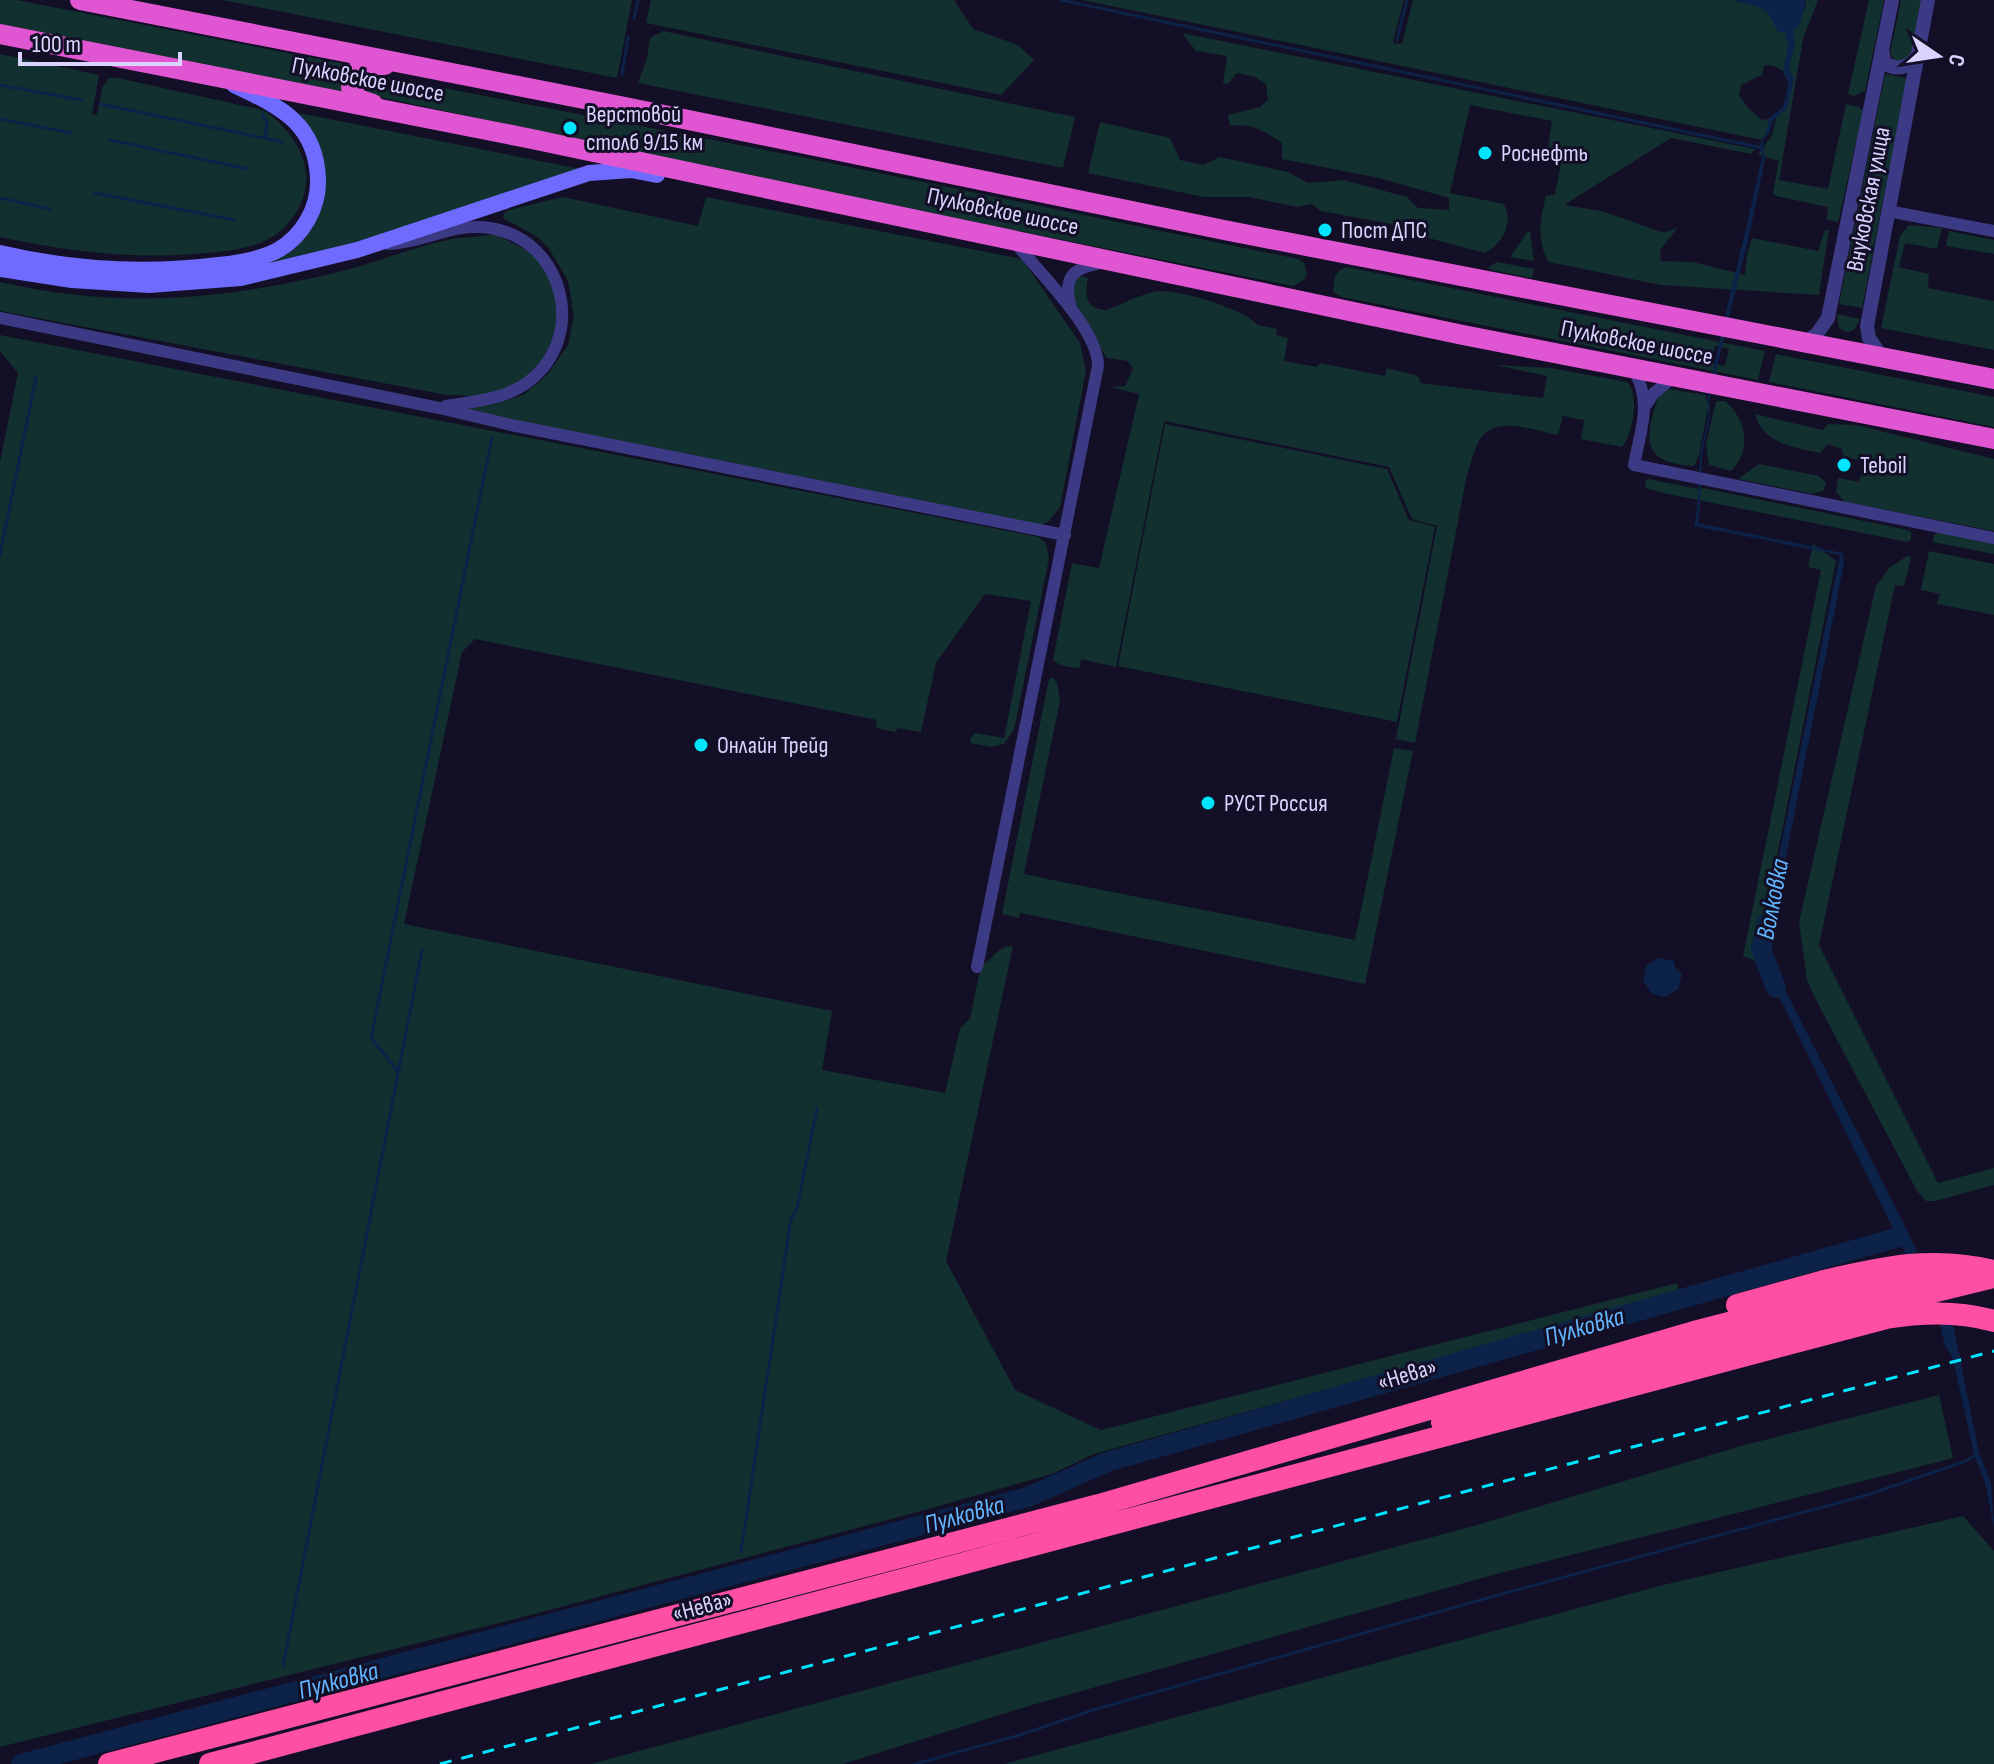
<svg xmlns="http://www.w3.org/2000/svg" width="1994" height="1764" viewBox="0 0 1994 1764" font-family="'Sofia Sans Condensed',sans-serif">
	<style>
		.green { fill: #12302f; fill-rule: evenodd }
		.water { fill: #0c2248 }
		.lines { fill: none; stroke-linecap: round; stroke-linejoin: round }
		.stream { stroke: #0c2248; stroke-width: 3 }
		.river { stroke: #0c2248; stroke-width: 20 }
		.minor { stroke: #3d3a85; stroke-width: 12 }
		.tertiary { stroke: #3d3a85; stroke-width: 14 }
		.secondary { stroke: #6f6bff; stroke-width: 16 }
		.trunk { stroke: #e055d1; stroke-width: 20 }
		.motorway { stroke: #ff4fa3; stroke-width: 22 }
		.rail { stroke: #00e5ff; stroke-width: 3; stroke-dasharray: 12 10; stroke-linecap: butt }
		.motorway-bridge { stroke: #ff4fa3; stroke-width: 22 }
		.poi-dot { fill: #00e5ff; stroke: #130f26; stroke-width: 3 }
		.labels { text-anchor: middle; stroke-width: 6; stroke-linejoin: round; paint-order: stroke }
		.street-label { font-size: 24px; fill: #d9d4ff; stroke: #130f26 }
		.poi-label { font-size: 24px; fill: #d9d4ff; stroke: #130f26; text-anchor: start }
		.water-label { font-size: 26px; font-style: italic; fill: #62b6ff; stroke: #130f26 }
	</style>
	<rect width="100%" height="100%" fill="#130f26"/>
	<path class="green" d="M0,0h17l332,65 -6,10 -1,17 -342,-68z
		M222,0h410l-15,78z
		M651,0h303l19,29 45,16 16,15 -33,35 -355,-72z
		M1082,0h322l-11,41 2,3 7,-1 11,-43h320c15,6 26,2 38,14l34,-4 1,-10h12l-15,39 -24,141 49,9 18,-85 13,3 4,5 -25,110 -11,-2 1,-13 -52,-11 -3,-3 6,-32 -21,-6 14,-20 4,-16 -1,-3 10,-7 7,-26c-7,-12 -14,-18 -28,-18l-2,10 -21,10 -2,10 8,12 15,13 8,-1 -2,14 -6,7z
		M1869,0h15l-19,91 -11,5 -6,-2z
		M1901,0h21l-10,56 -5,5h-12l-5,-8z
		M663,31l412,86 -12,51 -425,-85 9,-25 3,-20z
		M1182,33l573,116 -4,5 -80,-16 -107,67 38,6 62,22 13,-5 -17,22 1,11 32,1 52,13 2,-21 5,-16 66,13 7,-21h4l-10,65 -158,-10 -112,-23c-13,-21 -9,-43 -3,-66l9,-2 7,-36 -15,-5 5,-32 -82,-16 -20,88 54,11c10,18 -2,42 -20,49l-74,-20 -19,-9 -70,-13 -10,-7 -14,3 -48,-10h-45l-116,-24 12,-51 70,16 10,22 23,5 17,-8 68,15 20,11 36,-3 63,17 11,11 31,2v-12l-70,-20 -97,-19v-16c-18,-12 -30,-20 -52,-17l-2,-11 32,-8 8,-7 -2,-16 -11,-7 -18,-4 -8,10 -6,1 4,-28 -31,-5z
		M0,54l99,21 -7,40h5l5,-27 7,-10h9c37,8 75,17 113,25 10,3 26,4 35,9 22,14 44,46 40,72 -2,23 -19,47 -41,57 -22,10 -47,11 -71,13 -67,5 -129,-3 -194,-17z
		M1885,74l22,4 -45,230 -23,-4z
		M376,75l425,82 497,102 6,4 3,11 -3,6 -11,6 -495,-99 -423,-91 -8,-4v-13z
		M299,113l281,56c-102,33 -209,77 -314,99 -86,17 -180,14 -266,-6v-4c65,17 228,31 285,-4 18,-11 29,-29 35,-49 10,-36 1,-63 -21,-92z
		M563,197l135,29 8,-29 316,62 58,84 6,28 -26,136 -12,15 -7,3 -573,-113 1,-4 26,-4 28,-9 24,-20 21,-30 6,-29 -6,-35 -20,-34 -12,-11 -33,-18 1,-5 5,-3z
		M1909,225l33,3 -5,21 -32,-6 -6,24 30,7 -1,14 66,13v49l-113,-22 19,-92z
		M1528,231l2,1 4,29 -24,-4z
		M1949,231l45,9v14l-48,-8z
		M495,234l37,19 15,19 9,22 2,24 -5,20 -8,21 -30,27 -36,10 -32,-1 -447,-84v-29c123,28 225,18 346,-12 35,-9 70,-24 106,-31 14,-2 28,-2 43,-5z
		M1497,262l37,7 -2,9 -41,-8 -3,-3z
		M1346,267l419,84 -7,29 -416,-83 -9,-5 2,-16 4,-5zM1715,346l14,3 -4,17 -14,-3z
		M1078,276l10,2c-3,17 -3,31 18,32 16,-6 31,-14 47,-18 22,-5 91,17 105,33l19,4 -1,6 12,3 -4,23 33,6 3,-4 65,13 2,-8 31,8 3,7 122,15 4,-22 -52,-11 56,3 76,14c13,13 6,52 -5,65l-41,-8 3,-19 -21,-4 -5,19c-22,-4 -63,-21 -78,4 -6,10 -9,24 -13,36l-52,268 -19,-4 41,-213 -25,-7 -23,-52 -225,-46 -48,246 -35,-8 -1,9c-11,-1 -19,-1 -27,-8l19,-97 27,5 40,-174 -29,-7 15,-1 8,-17 -5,-8 -21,-3c-9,-15 -33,-49 -37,-64 -1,-8 4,-12 8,-18z
		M1837,314l23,5 -6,11 -7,2 -8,-4z
		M0,335l1039,202 7,6 3,16 -35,171 -10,14 -13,3 -20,-4 -1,-4 5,-6 29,5 27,-137 -46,-7 -49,69 -15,69 -24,-4 -1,4 -20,-4 1,-8 -402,-81 -13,13 -58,272 428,87 -10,59 123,23 15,-64 10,-11 11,-53c13,-5 16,-20 32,-19l-67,315 69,129 86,40 576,-147 2,8 -585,163 -42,20 -131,37 -394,105 -527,131v-1285l18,-89 -18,-22z
		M1776,354l218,43v30l-225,-45z
		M1667,389l39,6v7l3,1 -10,52 -5,11c-41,-3 -52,-15 -40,-56 3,-9 4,-17 13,-21z
		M1716,401h9c22,19 27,49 6,70l-22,-6 -3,-21z
		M1755,414l68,16 5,-6 28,1 138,34v72l-149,-29 -9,-10 2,-14 21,4 5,-21 -20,-4 -2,-8 -14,-5 -8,9c-26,-6 -57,-9 -65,-39z
		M1165,424l222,45 22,51 26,7 -38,195 -279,-56z
		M1759,464l60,12 7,7 -2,7 -11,4 -75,-15z
		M1648,479l50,10 5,-1 205,42 3,2v8l-4,2 -244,-49 -17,-5 -1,-7z
		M1939,532l55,11v11l-61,-12 1,-7z
		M1813,544l23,17 -77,385 4,18 -20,-8 78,-386 -13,-3z
		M1929,551l65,13v51l-57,-11 3,-10 -19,-4z
		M1907,556l4,1 -7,29 -9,-1 -76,360 119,238 56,-15v17l-59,16h-9l-9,-10 -102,-193 -8,-18 -8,-58 77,-336 14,-19z
		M1052,677l5,5 3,19 -36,173 28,6 303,60 39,-192 19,3 -48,233 -345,-71 -1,5 -17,-4 47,-235z
		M1939,1395l14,63 -464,118 -457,129 -189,59h-252l886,-239 264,-79z
		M1963,1516l31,35v213h-990l659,-179z"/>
	<path class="water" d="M1733,0h73l-7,27 -6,3 2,14 -6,24 5,11 -7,30 -14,11 -3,12 -7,8 2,19 -15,73 -41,168c4,18 -5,39 -7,58 -2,22 0,43 -4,65l145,30 1,10 -74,375 7,36 128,252 42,91 6,6 26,130 12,29 3,46 -9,-45 -10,-25 -23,-102 -7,-10 -5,-22 -172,-350 -7,-30 79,-389 -146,-29c5,-23 4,-46 6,-70 2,-18 12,-39 7,-56 16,-84 39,-165 56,-248l-5,-4 8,-15 3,-15 14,-11 6,-24 -6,-10 5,-27 -3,-14h-7c-15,-32 -16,-21 -45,-32z
		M1659,958l15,3 1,7 7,6 -4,15 -13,8 -14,-4 -8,-13 3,-14z"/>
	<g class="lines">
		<path class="stream" d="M1061,0l697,147
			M634,19l4,-19
			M1397,40l10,-40
			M622,75l6,-38
			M0,85l81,15
			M100,104l183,38
			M262,114l5,8 -2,15
			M0,119l71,14
			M110,140l138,29
			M95,193l140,27
			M0,198l50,11
			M0,555l36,-178
			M397,1070l-26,-32 121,-601
			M741,1552l50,-333 6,-11 20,-100
			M283,1666l139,-716
			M915,1764l105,-29 76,-26 395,-112 376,-102 99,-34 10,-7"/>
		<path class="river" d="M1767,923l-6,26 15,39
			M21,1764l1007,-267 79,-35 792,-225"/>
		<path class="minor" d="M1888,211l106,20
			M388,244c35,-1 66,-22 102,-16 75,12 98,109 38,154 -24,18 -54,19 -82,24
			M1071,307c-9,-30 2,-39 30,-44
			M0,318l439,90 72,17 554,110
			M1633,368c20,36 8,59 1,97l360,73
			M1646,405l8,-12 21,-17
			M977,967l121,-601c0,-38 -61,-95 -84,-125"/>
		<path class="tertiary" d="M1882,49l2,13c12,10 23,5 33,-5
			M1804,342l12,-7 12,-17 64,-318
			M1881,356l-12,-18 -2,-12 61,-326"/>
		<path class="secondary" d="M0,253c72,17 146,21 219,12 20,-2 41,-5 59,-15 25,-14 41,-43 40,-71 -2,-57 -40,-73 -84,-94
			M0,269l72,11 77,5 92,-7 116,-28 232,-77 42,-3 26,5"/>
		<path class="trunk" d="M80,0l545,107 604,124 765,148
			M0,34l527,104 936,197 531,104
			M373,104l-15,-5 -7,-12 4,-15 14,-7h16"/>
		<path class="motorway" d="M1737,1305l87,-24
			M1442,1422l257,-73 295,-72
			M109,1764l990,-259 595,-173 132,-34 131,-27
			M210,1764l1676,-446c36,-6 73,-7 108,3"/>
		<path class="rail" d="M440,1764l1554,-413"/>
		<path class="motorway-bridge" d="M1824,1281c61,-14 108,-25 170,-10"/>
	</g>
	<g class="poi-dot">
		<circle cx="570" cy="128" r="8"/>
		<circle cx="1485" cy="153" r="8"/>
		<circle cx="1325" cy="230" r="8"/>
		<circle cx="1844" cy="465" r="8"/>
		<circle cx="701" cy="745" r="8"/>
		<circle cx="1208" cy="803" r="8"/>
	</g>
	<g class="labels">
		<g class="street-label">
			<text transform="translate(368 79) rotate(11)" y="8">Пулковское шоссе</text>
			<text transform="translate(1868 199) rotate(-79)" y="8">Внуковская улица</text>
			<text transform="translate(1003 211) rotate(12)" y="8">Пулковское шоссе</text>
			<text transform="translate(1637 342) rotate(11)" y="8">Пулковское шоссе</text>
			<text transform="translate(1407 1374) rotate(-17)" y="8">«Нева»</text>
			<text transform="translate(702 1606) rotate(-15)" y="8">«Нева»</text>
		</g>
		<g class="poi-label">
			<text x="586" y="122">Верстовой<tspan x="586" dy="28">столб 9/15 км</tspan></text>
			<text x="1501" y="161">Роснефть</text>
			<text x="1341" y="238">Пост ДПС</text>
			<text x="1860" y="473">Teboil</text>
			<text x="717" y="753">Онлайн Трейд</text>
			<text x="1224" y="811">РУСТ Россия</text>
		</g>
		<g class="water-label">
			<text transform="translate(1772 899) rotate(-79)" y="9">Волковка</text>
			<text transform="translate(1584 1326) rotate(-16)" y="9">Пулковка</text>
			<text transform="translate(964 1514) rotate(-15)" y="9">Пулковка</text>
			<text transform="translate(338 1680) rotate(-15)" y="9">Пулковка</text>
		</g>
	</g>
	<g transform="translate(1938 56) rotate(103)" stroke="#130f26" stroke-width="6" paint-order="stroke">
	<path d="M0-6L14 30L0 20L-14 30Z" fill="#d9d4ff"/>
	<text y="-12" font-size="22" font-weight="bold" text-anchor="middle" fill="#d9d4ff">С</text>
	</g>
	<path d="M20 52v12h160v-12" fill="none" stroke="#d9d4ff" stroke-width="4"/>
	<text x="32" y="52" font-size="24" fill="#d9d4ff" stroke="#130f26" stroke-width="6" paint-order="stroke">100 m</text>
</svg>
